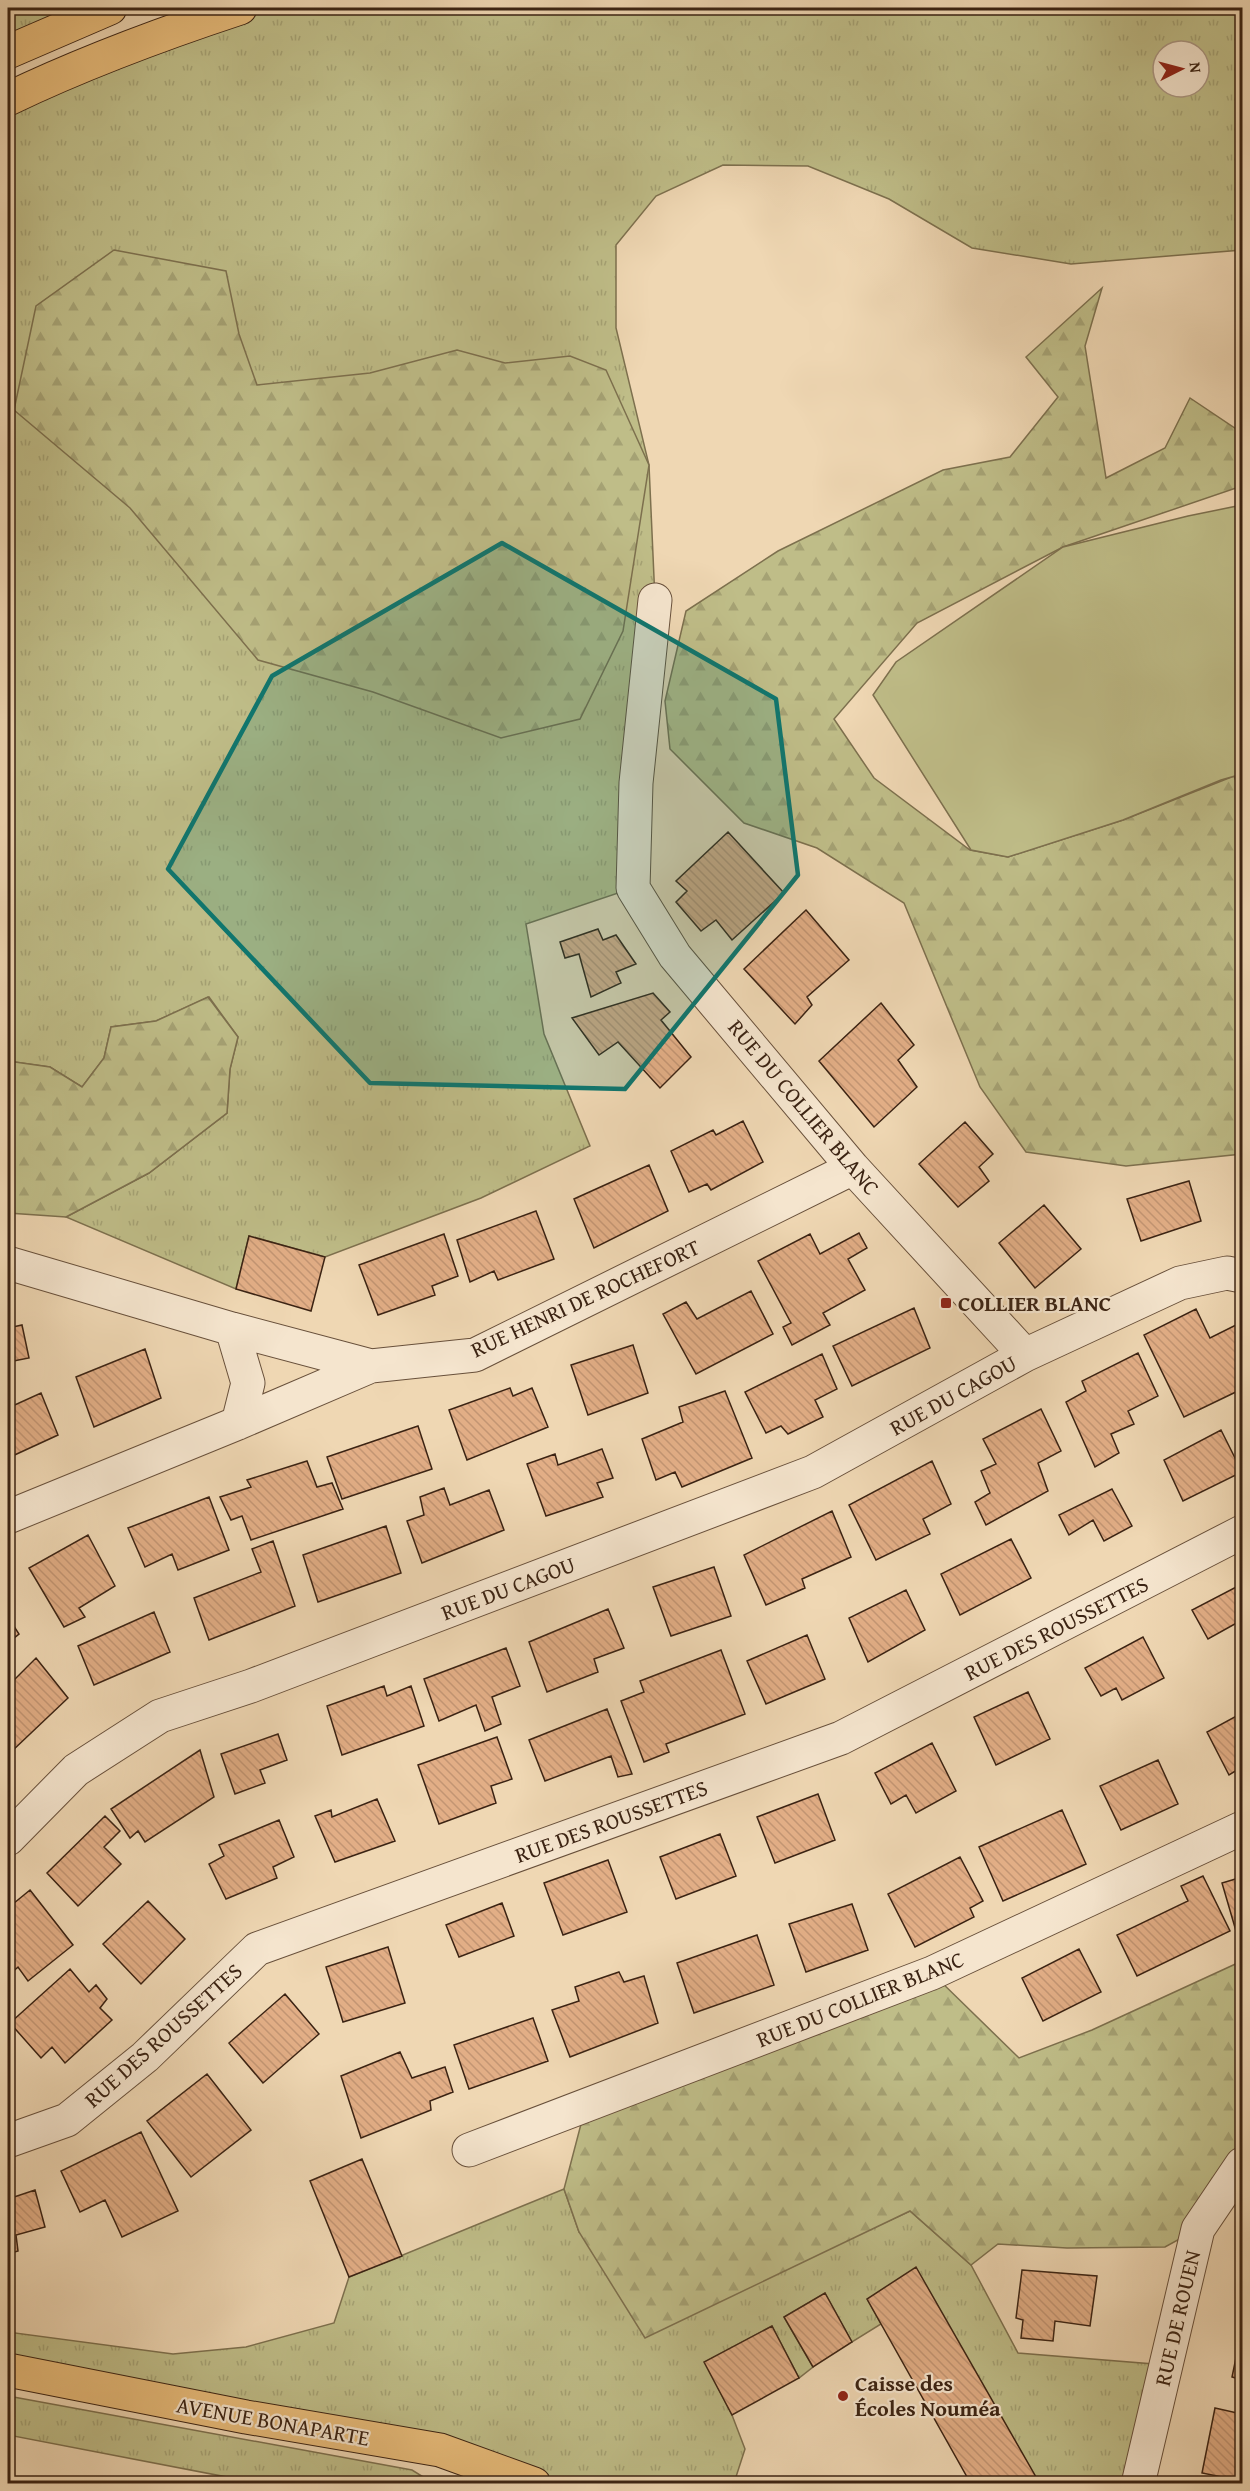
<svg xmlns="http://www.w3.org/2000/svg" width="1250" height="2491" viewBox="0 0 1250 2491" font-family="'Gentium Book Plus',serif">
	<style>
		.grass { fill: url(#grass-tufts); stroke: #7d704e; stroke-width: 1.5; fill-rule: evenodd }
		.forest { fill: url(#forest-firs); stroke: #7d704e; stroke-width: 1.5 }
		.garden { fill: #bfbd88; stroke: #7d704e; stroke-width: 1.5 }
		.building { fill: url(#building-back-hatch); stroke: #3b2313; stroke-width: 1.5 }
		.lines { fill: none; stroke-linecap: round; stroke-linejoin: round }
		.minor-casing { stroke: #68503b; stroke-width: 35 }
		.major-casing { stroke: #3b2313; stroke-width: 35 }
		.highway-casing { stroke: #3b2313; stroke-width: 35 }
		.minor { stroke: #f5e5ce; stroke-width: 33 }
		.major { stroke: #e8bc7a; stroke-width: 33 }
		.highway { stroke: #e8bc7a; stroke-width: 33 }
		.marked { fill: #0f766e; fill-opacity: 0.2; stroke: #0f766e; stroke-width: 4.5; stroke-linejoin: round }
		.poi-dot { fill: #8f2418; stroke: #f5e5ce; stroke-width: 2 }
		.labels { text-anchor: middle; stroke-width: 4.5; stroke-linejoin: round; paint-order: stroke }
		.street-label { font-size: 22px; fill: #3b2313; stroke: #f5e5ce }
		.poi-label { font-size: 22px; font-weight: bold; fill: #3b2313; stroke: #f5e5ce; text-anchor: start }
	</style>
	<defs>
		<pattern id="grass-tufts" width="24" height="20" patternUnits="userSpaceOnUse" patternTransform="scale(1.5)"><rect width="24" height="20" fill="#bfbd88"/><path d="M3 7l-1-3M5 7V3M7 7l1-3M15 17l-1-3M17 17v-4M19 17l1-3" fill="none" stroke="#a5a274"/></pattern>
		<pattern id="forest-firs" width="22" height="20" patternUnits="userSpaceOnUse" patternTransform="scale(1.5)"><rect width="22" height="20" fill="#bfbd88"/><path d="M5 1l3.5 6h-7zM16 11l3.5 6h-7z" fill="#a5a274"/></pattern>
		<pattern id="building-back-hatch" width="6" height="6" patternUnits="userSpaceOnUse" patternTransform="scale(1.5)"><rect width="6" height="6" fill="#e2ae86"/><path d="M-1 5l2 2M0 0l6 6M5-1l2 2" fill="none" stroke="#c39573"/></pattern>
	</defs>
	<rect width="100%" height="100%" fill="#efd7b3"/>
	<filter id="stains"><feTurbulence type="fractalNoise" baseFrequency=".00333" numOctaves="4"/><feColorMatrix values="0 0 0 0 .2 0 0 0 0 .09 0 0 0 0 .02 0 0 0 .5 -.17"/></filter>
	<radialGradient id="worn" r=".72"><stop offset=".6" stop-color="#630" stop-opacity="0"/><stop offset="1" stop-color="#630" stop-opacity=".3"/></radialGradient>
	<path class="grass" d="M8,8h102l-102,44z
		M240,8h1002v242l-171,14 -99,-16 -83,-49 -81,-33 -85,-1 -67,31 -40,49v83l33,137 6,135 -22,288 -107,36 18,110 46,112 -109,52 -156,59 -76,-21 -13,53 -170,-72 83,-44 78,-60 3,-44 8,-32 -29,-40 -53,24 -45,6 -7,31 -22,29 -32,-20 -42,-6v-962zM1163,51h36v36h-36z
		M564,2189l15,43 255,14 76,-35 61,54 47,88 148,12 -28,119 -98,-1 -173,-184 14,25 -29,18 -27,-49 -41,24 29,50 -14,11 -27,-52 -67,36 27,53 13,34 -11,34h-200l-526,-113v-38l165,22 73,-7 88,-24 15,-46z
		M8,2396l404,74 21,13h-175l-250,-48z"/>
	<path class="forest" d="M114,250l112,21 13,63 18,51 113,-12 87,-23 48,13 65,-7 36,14 43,95 -26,166 -43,88 -79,19 -128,-46 -115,-32 -128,-152 -116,-98 22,-104z
		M1102,288l-17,58 21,132 59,-30 25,-50 52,35v53l-179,61 -146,76 -83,96 40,59 96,72 38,7 115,-37 111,-44 8,22v356l-116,12 -100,-14 -46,-65 -76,-184 -87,-55 -73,-25 -74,-74 -5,-48 21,-90 92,-60 165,-81 67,-13 48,-60 -32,-40z
		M208,997l30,40 -8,32 -3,44 -78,60 -83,44 -58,-4v-152l42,6 32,20 22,-29 7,-31 45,-6z
		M1242,1961v203l-44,65 -33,18 -98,1 -69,-4 -27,21 -61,-54 -265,127 -66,-106 -15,-43 22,-84 346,-132 87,85 73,-28z"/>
	<path class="garden" d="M1242,505v269l-21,6 -98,40 -115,37 -37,-7 -98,-155 23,-33 167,-115 125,-31z"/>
	<path class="building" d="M728,832l56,61 -52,47 -16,-20 -15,11 -25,-29 11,-11 -11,-10z
		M806,910l43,50 -42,37 5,8 -17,19 -51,-55z
		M598,929l5,11 13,-5 20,29 -20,8 5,11 -30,14 -12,-43 -14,4 -5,-16z
		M653,993l17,19 -9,8 30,37 -31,31 -42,-46 -19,13 -27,-37z
		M881,1003l33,42 -16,15 19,27 -43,40 -55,-66z
		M743,1121l20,41 -52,28 -4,-6 -18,8 -18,-41 42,-21 3,5z
		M965,1122l28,32 -14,13 10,14 -31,26 -39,-43z
		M649,1165l19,46 -74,37 -20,-49z
		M1189,1181l12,40 -60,20 -14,-42z
		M1044,1205l37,44 -46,39 -36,-45z
		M536,1211l18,48 -56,21 -4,-9 -24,11 -13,-42z
		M859,1233l8,15 -19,11 17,31 -42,23 7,12 -38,20 -9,-18 8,-4 -33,-62 52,-27 10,20z
		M444,1234l14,42 -26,10 3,9 -57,20 -19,-50z
		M249,1236l76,21 -14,54 -75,-22z
		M751,1291l22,43 -77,40 -33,-60 23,-12 11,17z
		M914,1308l16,40 -78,38 -19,-40z
		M1196,1309l14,29 32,-16v47l-6,3 6,17 -58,28 -40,-82z
		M22,1325l7,33 -21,4v-34z
		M633,1345l15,48 -60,22 -17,-50z
		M145,1349l16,49 -67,29 -18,-50z
		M1138,1353l20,43 -30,15 6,13 -23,10 8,19 -24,14 -29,-65 20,-11 -4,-10z
		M822,1354l15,35 -22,11 8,17 -35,17 -7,-8 -15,7 -21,-41z
		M510,1388l3,8 19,-8 16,39 -81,33 -18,-50z
		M725,1391l27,67 -70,29 -7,-15 -19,8 -14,-41 41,-17 -4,-15z
		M41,1393l17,42 -50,23v-50z
		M1041,1409l20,42 -23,12 10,28 -62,34 -11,-23 15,-9 -9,-22 15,-7 -13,-25z
		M418,1426l14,43 -90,30 -15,-42z
		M1221,1430l21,42 -59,29 -19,-41z
		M602,1449l11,29 -16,5 6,14 -57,19 -19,-52 28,-10 3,11z
		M307,1461l10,26 15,-4 11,26 -92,31 -9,-24 -11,4 -11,-23 31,-10 -4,-7z
		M932,1461l19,43 -28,15 7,15 -54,26 -27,-55z
		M444,1488l6,17 39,-15 15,40 -82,33 -15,-42 17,-6 -4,-18z
		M1112,1489l20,37 -28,15 -11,-21 -24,15 -10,-20z
		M209,1497l20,53 -51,20 -6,-16 -27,13 -17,-39z
		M832,1511l19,46 -49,22 3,9 -39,17 -22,-50z
		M386,1526l15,47 -83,29 -15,-47z
		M88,1535l27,51 -36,22 6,9 -21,10 -35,-59z
		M1011,1539l20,39 -71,37 -19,-41z
		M273,1541l22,65 -86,34 -15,-42 67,-26 -9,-23z
		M714,1567l17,49 -60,20 -18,-49z
		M1242,1584v36l-34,19 -16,-29z
		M906,1590l19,40 -57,32 -19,-44z
		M608,1609l16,39 -30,11 4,13 -51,20 -18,-50z
		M154,1612l16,40 -76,33 -16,-39z
		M8,1617l11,17 -11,9z
		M807,1635l18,44 -59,25 -19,-43z
		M1143,1637l21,41 -42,22 -6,-12 -15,8 -16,-28z
		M506,1648l14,38 -28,11 9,27 -16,7 -9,-26 -37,16 -15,-42z
		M721,1650l24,64 -79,30 3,8 -25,10 -23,-61 23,-9 -4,-11z
		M36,1658l32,40 -57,54 -3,-3v-63z
		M384,1686l3,10 24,-10 13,40 -82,29 -15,-49z
		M1028,1692l22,47 -54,26 -22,-48z
		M607,1709l25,65 -14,3 -7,-21 -66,25 -16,-41z
		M1242,1713v54l-13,8 -22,-43z
		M278,1734l9,26 -27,10 5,13 -30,11 -14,-40z
		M497,1737l15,42 -21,7 5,17 -57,21 -21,-59z
		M932,1743l24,48 -40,22 -10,-18 -15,9 -16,-31z
		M200,1750l14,47 -69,45 -7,-11 -8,7 -19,-29z
		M1158,1760l20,44 -57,26 -21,-44z
		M818,1794l17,46 -60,23 -18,-46z
		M377,1799l18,42 -60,21 -20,-46 16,-6 1,7z
		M1062,1810l24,54 -83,37 -24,-54z
		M105,1816l15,15 -16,16 17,17 -43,42 -31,-33z
		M279,1820l15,37 -21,10 4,11 -51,21 -17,-35 15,-8 -5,-11z
		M720,1834l16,42 -60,23 -16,-42z
		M960,1857l23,44 -13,7 4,9 -59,30 -27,-53z
		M608,1860l19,52 -64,23 -19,-52z
		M1203,1876l27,55 -93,45 -20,-41 71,-34 -7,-15z
		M1242,1877v52l-6,2 -14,-48z
		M30,1890l43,55 -45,36 -10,-14 -10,9v-68z
		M148,1901l37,38 -44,45 -38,-40z
		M502,1903l12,33 -55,21 -13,-32z
		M852,1904l16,46 -62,22 -17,-48z
		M757,1935l17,50 -80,28 -17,-50z
		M388,1947l17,56 -62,19 -17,-55z
		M1079,1949l22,43 -58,29 -21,-43z
		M70,1969l19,23 7,-7 11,14 -7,9 12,12 -47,43 -13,-16 -11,11 -31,-35z
		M619,1972l5,10 20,-6 14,47 -88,34 -18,-47 27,-9 -4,-14z
		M285,1994l34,40 -56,49 -34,-40z
		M533,2018l15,43 -79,28 -15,-44z
		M400,2052l12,26 33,-11 8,25 -23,9 1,9 -70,28 -20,-62z
		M207,2074l44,56 -60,47 -44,-56z
		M141,2132l37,79 -56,26 -17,-37 -25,12 -19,-41z
		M362,2159l40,97 -53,21 -39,-96z
		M35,2190l10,37 -29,8 2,16 -10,3v-55z
		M916,2267l124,217h-69l-104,-185z
		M1022,2270l75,6 -7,50 -35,-5 -2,20 -32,-3 2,-18 -7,-2z
		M825,2293l27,49 -39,25 -29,-50z
		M772,2326l27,52 -67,37 -28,-53z
		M1242,2329v51l-10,-3z
		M1215,2408l27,6v67l-40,-8z"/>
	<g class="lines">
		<defs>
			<path id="minor" d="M655,600l-19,183 -3,105 42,68 178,212 172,187 155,-72 47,-10 15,3
				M8,1263l224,66 139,37
				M232,1329l16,54 -10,40
				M8,1517l230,-94 133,-57 104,-11 378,-187
				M8,1839l68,-69 84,-54 91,-30 562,-214 212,-117
				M8,2141l59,-21 78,-63 112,-108 584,-211 401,-206
				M469,2150l463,-177 310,-145
				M1138,2484l60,-255 44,-65"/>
			<path id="major" d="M8,2370l238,47 194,33 94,34"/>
			<path id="highway" d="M8,52l102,-44
				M8,99c75,-36 153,-65 232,-91"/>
		</defs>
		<use href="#minor" class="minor-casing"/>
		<use href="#major" class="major-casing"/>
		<use href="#highway" class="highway-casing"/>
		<use href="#minor" class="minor"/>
		<use href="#major" class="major"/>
		<use href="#highway" class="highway"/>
	</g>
	<path class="marked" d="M502,543l274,156 22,176 -173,214 -255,-6 -202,-214 104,-193z"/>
	<g class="poi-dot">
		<rect x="940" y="1297" width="12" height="12" rx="3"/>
		<circle cx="843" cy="2396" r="6"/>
	</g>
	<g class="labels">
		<g class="street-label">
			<text transform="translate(804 1107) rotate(50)" y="8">RUE DU COLLIER BLANC</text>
			<text transform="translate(585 1298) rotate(-25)" y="8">RUE HENRI DE ROCHEFORT</text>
			<text transform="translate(953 1395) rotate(-29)" y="8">RUE DU CAGOU</text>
			<text transform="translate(508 1588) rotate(-21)" y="8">RUE DU CAGOU</text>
			<text transform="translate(1056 1628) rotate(-27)" y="8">RUE DES ROUSSETTES</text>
			<text transform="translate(611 1821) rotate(-20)" y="8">RUE DES ROUSSETTES</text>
			<text transform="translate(860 1999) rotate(-22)" y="8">RUE DU COLLIER BLANC</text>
			<text transform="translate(163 2035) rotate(-42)" y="8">RUE DES ROUSSETTES</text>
			<text transform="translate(1177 2318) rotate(-77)" y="8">RUE DE ROUEN</text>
			<text transform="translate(273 2421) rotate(10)" y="8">AVENUE BONAPARTE</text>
		</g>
		<g class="poi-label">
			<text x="958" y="1311">COLLIER BLANC</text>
			<text x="855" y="2391">Caisse des<tspan x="855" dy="25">Écoles Nouméa</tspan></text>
		</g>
	</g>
	<rect width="1250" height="2491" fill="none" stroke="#efd7b3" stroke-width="30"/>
	<rect x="9" y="9" width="1232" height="2473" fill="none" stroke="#3b2313" stroke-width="3"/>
	<rect x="15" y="15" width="1220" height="2461" fill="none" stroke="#3b2313" stroke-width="1.5"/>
	<g transform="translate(1181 69) rotate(84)"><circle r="28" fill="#f5e5ce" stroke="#ab9783" stroke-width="1.5"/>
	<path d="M0-4.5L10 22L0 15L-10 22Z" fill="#8f2418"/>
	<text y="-9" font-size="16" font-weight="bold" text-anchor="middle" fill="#3b2313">N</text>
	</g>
	<rect width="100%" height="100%" filter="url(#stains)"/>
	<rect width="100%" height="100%" fill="url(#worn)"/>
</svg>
